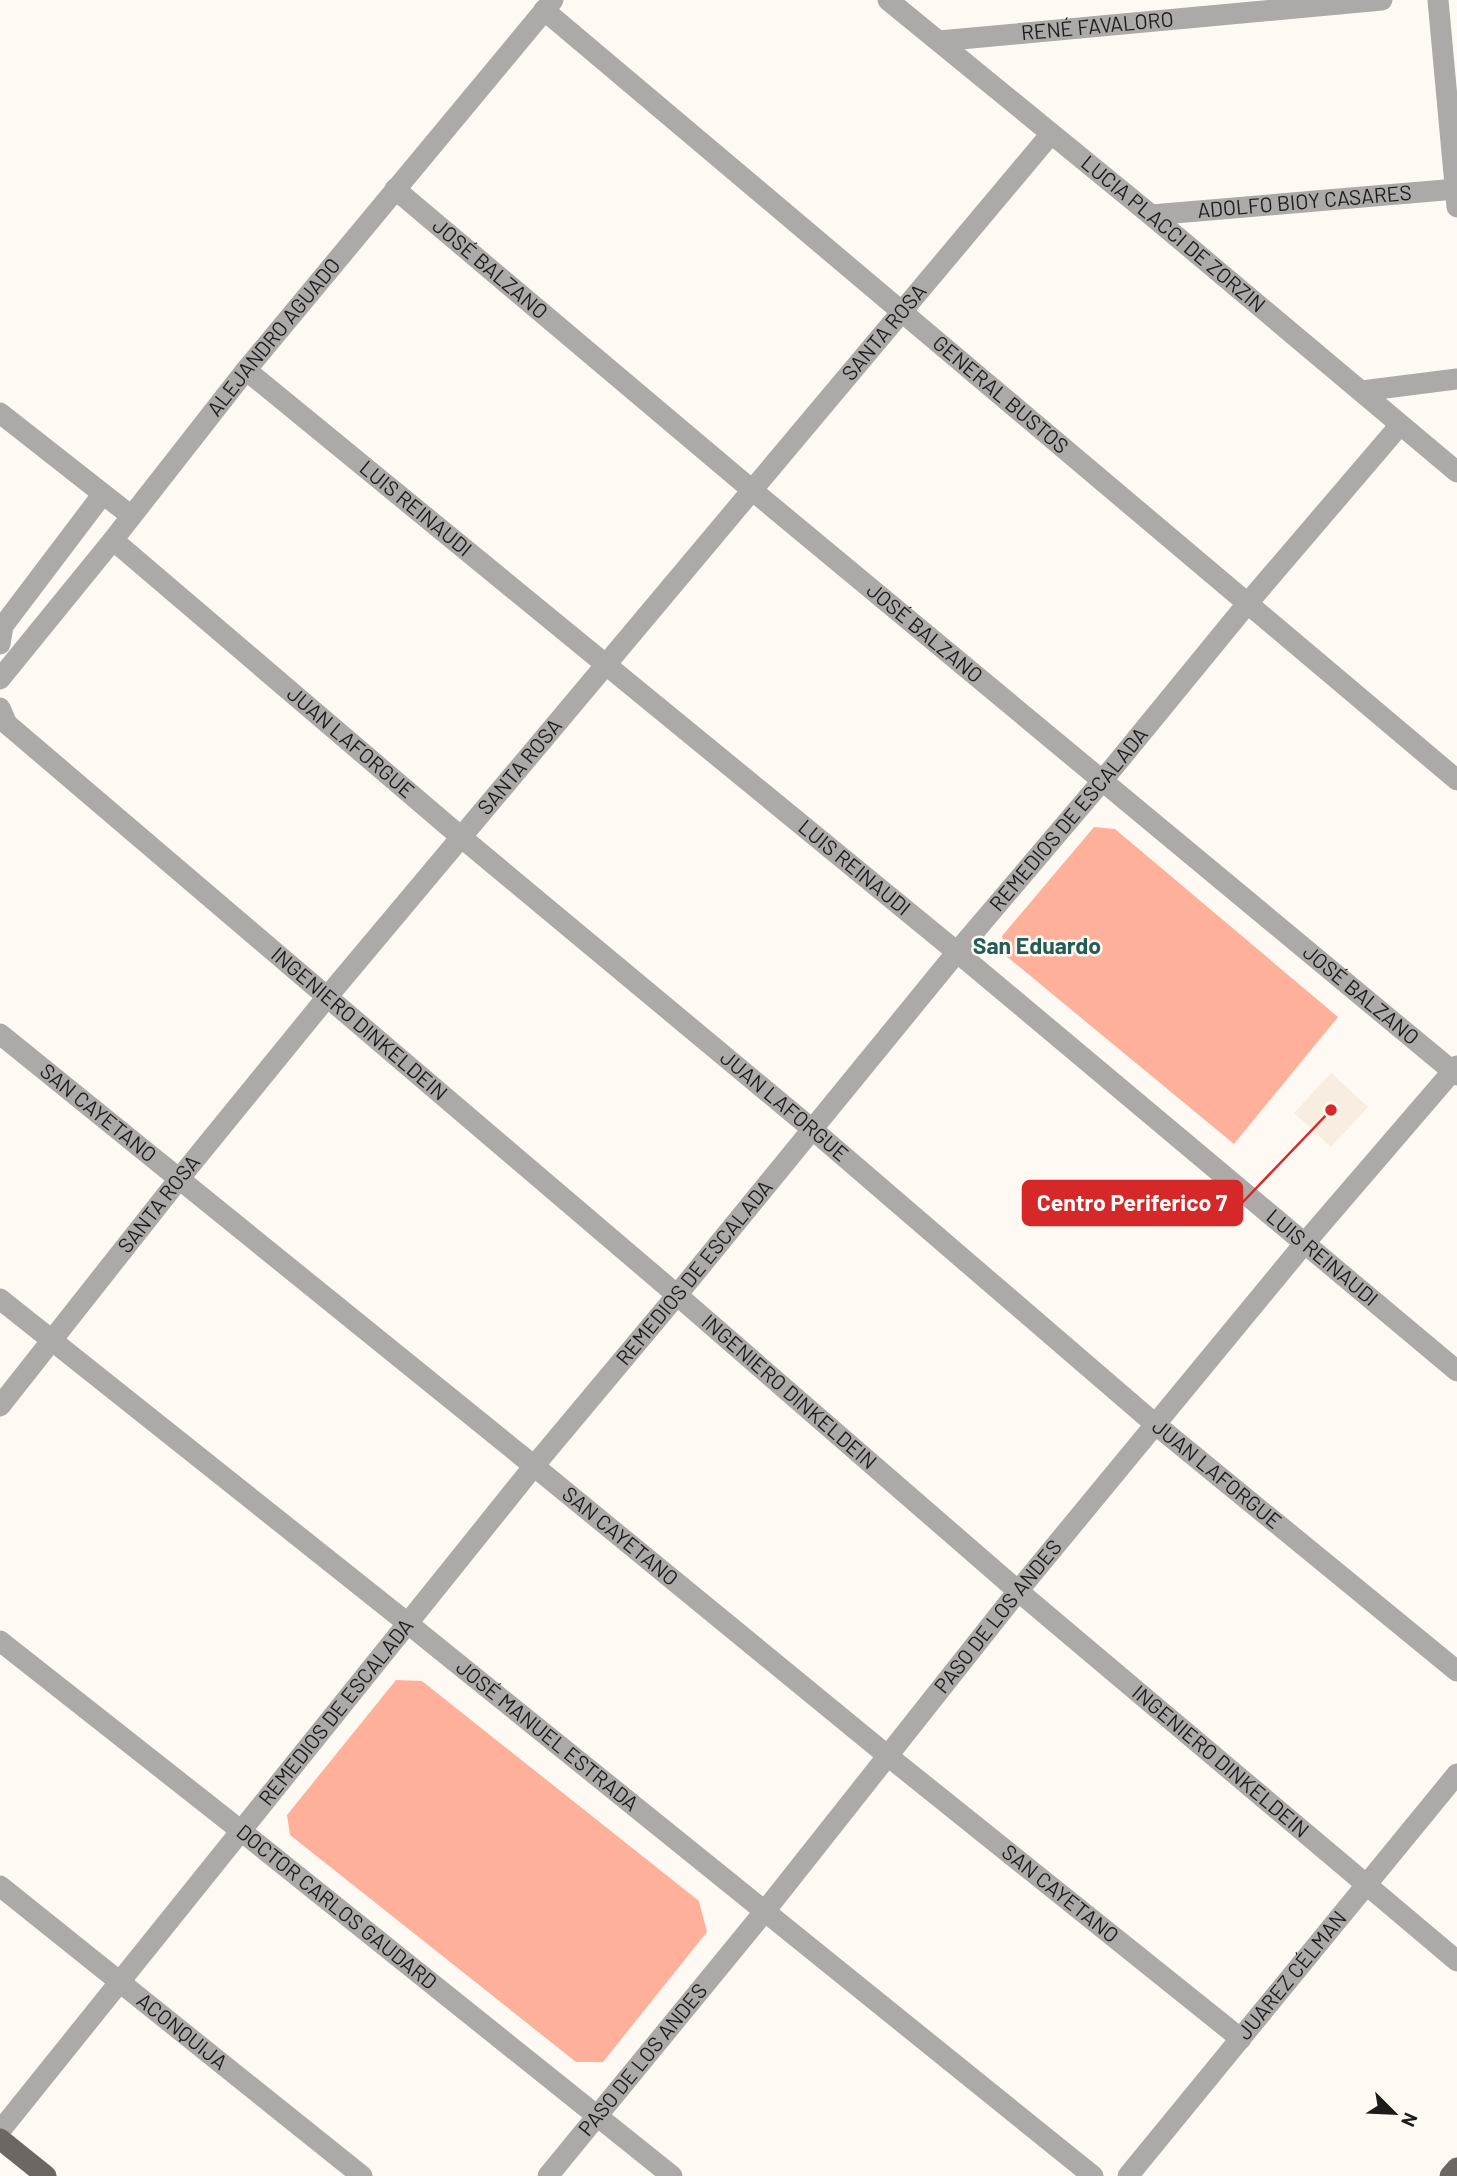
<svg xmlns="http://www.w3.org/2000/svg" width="1457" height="2176" viewBox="0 0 1457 2176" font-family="Barlow,sans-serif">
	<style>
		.built { fill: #f7eee1 }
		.green { fill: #feb09a }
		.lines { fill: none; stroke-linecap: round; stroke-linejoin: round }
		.minor { stroke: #aca9a7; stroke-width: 21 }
		.major { stroke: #6c6763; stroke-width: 21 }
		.labels { text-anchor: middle; stroke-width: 5; stroke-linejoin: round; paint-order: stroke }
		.street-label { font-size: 21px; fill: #1e1c1a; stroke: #fefaf3 }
		.neighbourhood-label { font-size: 23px; font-weight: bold; fill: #245c56; stroke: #fefaf3 }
		.leader { fill: none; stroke: #d62828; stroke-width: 2.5 }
		.callout-dot { fill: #d62828; stroke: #fefaf3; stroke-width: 2.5 }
		.callout { fill: #d62828; stroke: #d62828; stroke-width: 2.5 }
		.callout-label { font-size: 23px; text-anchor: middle; font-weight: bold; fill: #fff }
	</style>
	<rect width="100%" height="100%" fill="#fefaf3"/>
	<path class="built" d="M1331,1073l37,34 -37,40 -37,-34z"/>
	<path class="green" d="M1094,827l21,2 223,188 -104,127 -229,-189 -3,-19z
		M396,1680l26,1 277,220 8,31 -104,130h-27l-286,-227 -3,-20z"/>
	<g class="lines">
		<g class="minor">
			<path id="s1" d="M888,0l263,215 306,257"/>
			<path d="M1438,0l19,207"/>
			<path id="s2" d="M544,10l913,770"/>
			<path id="s3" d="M939,41l443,-41"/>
			<path id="s4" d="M395,189l357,301 705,585"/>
			<path id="s5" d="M1151,215l306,-26"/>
			<path id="s6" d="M246,370l711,582 500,419"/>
			<path d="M1362,391l95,-12"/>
			<path d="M0,413l130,102"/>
			<path id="s7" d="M113,540l348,297 351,292 343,295 302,247"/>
			<path d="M0,644l3,-18 99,-131"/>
			<path id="s8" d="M0,679l113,-139 133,-170 307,-370"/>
			<path id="s9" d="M0,708l7,16 670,571 341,296 439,370"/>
			<path id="s10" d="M0,1034l534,432 354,290 353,283"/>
			<path id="s11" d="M0,1299l406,323 687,554"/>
			<path id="s12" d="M0,1406l179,-227 149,-183 722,-861"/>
			<path id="s13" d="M0,1641l240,189 432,346"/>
			<path id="s14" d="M0,1886l362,290"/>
			<path id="s15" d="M0,2131l534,-665 143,-171 280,-343 146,-172 144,-176 153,-179"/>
			<path id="s16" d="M548,2176l217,-265 253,-320 286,-347 153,-178"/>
			<path id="s17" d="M1128,2176l329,-402"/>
		</g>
		<path class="major" d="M0,2139l46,37
			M1450,2176l7,-8"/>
	</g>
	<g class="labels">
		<g class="street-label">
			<text dy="7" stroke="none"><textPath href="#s3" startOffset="159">RENÉ FAVALORO</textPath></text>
			<text dy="7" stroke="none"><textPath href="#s5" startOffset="154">ADOLFO BIOY CASARES</textPath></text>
			<text dy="7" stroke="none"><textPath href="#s1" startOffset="369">LUCIA PLACCI DE ZORZIN</textPath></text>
			<text dy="7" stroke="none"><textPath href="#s4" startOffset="124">JOSÉ BALZANO</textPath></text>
			<text dy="7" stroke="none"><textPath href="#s12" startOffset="1391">SANTA ROSA</textPath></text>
			<text dy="7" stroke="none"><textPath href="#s8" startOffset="438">ALEJANDRO AGUADO</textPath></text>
			<text dy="7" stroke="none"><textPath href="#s2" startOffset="597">GENERAL BUSTOS</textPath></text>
			<text dy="7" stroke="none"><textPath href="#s6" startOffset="219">LUIS REINAUDI</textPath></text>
			<text dy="7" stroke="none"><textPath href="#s4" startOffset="691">JOSÉ BALZANO</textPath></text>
			<text dy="7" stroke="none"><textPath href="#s7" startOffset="312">JUAN LAFORGUE</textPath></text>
			<text dy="7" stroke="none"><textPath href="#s12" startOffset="824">SANTA ROSA</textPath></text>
			<text dy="7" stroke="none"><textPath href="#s15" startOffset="1692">REMEDIOS DE ESCALADA</textPath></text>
			<text dy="7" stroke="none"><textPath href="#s6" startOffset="786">LUIS REINAUDI</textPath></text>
			<text dy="7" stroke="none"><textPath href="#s4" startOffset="1258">JOSÉ BALZANO</textPath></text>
			<text dy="7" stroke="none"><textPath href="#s9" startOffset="480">INGENIERO DINKELDEIN</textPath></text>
			<text dy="7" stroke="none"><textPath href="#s7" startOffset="878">JUAN LAFORGUE</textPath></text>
			<text dy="7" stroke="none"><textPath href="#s10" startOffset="126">SAN CAYETANO</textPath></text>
			<text dy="7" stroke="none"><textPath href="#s12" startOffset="257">SANTA ROSA</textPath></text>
			<text dy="7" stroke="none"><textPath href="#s6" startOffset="1395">LUIS REINAUDI</textPath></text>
			<text dy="7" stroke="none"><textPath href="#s15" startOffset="1104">REMEDIOS DE ESCALADA</textPath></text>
			<text dy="7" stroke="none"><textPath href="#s9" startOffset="1046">INGENIERO DINKELDEIN</textPath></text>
			<text dy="7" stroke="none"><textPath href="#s7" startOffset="1446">JUAN LAFORGUE</textPath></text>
			<text dy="7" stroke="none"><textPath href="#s10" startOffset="798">SAN CAYETANO</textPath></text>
			<text dy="7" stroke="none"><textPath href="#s16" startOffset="718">PASO DE LOS ANDES</textPath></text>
			<text dy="7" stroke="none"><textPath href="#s15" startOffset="537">REMEDIOS DE ESCALADA</textPath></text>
			<text dy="7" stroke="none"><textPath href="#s11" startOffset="700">JOSÉ MANUEL ESTRADA</textPath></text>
			<text dy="7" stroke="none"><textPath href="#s9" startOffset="1614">INGENIERO DINKELDEIN</textPath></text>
			<text dy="7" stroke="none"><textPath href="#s10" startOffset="1365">SAN CAYETANO</textPath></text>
			<text dy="7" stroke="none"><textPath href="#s13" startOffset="429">DOCTOR CARLOS GAUDARD</textPath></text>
			<text dy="7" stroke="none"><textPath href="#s17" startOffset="259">JUAREZ CÉLMAN</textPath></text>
			<text dy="7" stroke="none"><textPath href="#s14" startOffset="233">ACONQUIJA</textPath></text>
			<text dy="7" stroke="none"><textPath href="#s16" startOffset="150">PASO DE LOS ANDES</textPath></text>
		</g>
		<g class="neighbourhood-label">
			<text x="1037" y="954">San Eduardo</text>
		</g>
	</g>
	<path class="leader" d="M1331 1110L1242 1203"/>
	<circle class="callout-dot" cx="1331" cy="1110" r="7"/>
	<rect class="callout" x="1023" y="1181" width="219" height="44" rx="7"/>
	<g class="callout-label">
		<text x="1132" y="1211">Centro Periferico 7</text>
	</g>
	<g transform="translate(1394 2113) rotate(114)" stroke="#fefaf3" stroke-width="5" paint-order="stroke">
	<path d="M0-5L12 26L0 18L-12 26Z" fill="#1e1c1a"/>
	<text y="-10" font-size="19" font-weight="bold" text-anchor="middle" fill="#1e1c1a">N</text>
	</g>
</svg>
